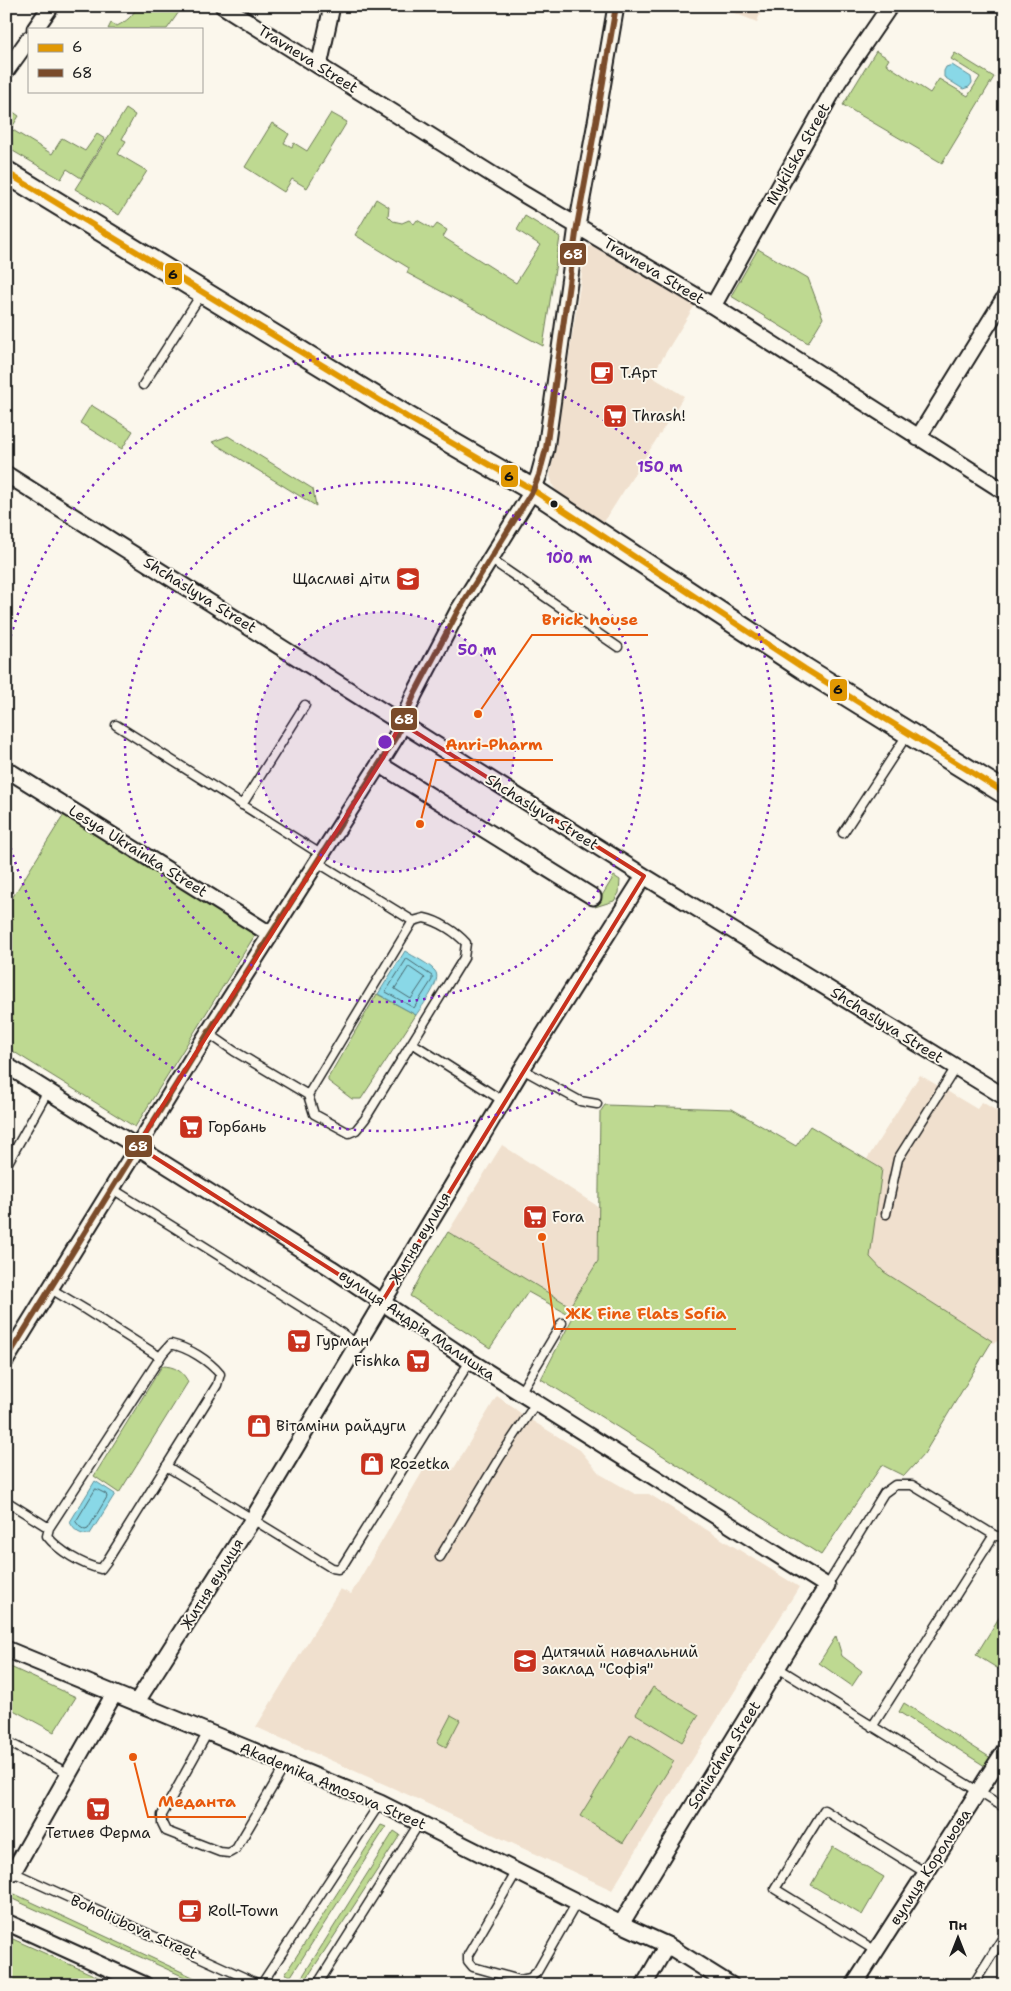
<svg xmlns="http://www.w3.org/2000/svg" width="1011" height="1991" viewBox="0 0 1011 1991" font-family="'Shantell Sans',sans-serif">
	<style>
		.built { fill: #f0e0ce }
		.green { fill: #bed991; stroke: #6d7a56 }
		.water { fill: #89d8e7; stroke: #5d8d96 }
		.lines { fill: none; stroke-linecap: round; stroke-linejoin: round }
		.shore { stroke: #48676d; stroke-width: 1 }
		.lane-casing { stroke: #1c1c1c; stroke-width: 11 }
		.street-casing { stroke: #1c1c1c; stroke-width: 19 }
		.secondary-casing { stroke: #1c1c1c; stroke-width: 25 }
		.lane { stroke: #fbf7ec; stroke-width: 8 }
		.street { stroke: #fbf7ec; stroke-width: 15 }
		.secondary { stroke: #fbf7ec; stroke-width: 21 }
		.bus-1-casing { stroke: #fbf7ec; stroke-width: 10 }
		.bus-2-casing { stroke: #fbf7ec; stroke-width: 10 }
		.bus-1 { stroke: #e19803; stroke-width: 6 }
		.bus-2 { stroke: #7a4b2a; stroke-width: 6 }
		.marked { fill: none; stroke: #c8321e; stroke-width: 4; stroke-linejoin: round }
		.ring { fill: none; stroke: #7b2cbf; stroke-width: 2.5; stroke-dasharray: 2.5 5 }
		.bus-dot { fill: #1c1c1c; stroke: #fbf7ec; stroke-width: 2 }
		.labels { text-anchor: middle; stroke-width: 4; stroke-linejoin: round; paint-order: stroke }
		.street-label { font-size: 15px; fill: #1c1c1c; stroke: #fbf7ec }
		.poi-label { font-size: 15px; fill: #1c1c1c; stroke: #fbf7ec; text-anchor: start }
		.centre { fill: #7b2cbf; stroke: #fbf7ec; stroke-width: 2.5 }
		.ring-label { font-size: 15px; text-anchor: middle; font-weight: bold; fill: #7b2cbf; stroke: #fbf7ec; stroke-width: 4; stroke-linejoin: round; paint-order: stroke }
		.leader { fill: none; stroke: #e8590c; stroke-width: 2 }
		.callout-dot { fill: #e8590c; stroke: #fbf7ec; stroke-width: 2 }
		.callout-label { font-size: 16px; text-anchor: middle; font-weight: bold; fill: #e8590c; stroke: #fbf7ec; stroke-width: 4; stroke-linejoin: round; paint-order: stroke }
		.line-badge { stroke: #fbf7ec; stroke-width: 2 }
		.badge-label { font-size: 14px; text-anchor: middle; font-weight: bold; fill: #fff }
		.pale-badge-label { font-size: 14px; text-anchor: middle; font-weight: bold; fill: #111 }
	</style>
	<rect width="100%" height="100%" fill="#fbf7ec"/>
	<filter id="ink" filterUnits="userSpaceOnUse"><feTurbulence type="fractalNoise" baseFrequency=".02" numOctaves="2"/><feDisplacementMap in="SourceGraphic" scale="10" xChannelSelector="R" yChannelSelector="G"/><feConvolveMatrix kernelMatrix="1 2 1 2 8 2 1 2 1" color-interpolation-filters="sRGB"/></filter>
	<g filter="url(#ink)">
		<path class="built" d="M717,6h46l-6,16z
			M591,245l7,2 97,58 -41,67v6l30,18 -80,126 -45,-28 -6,-8 -3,-10 35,-222 2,-6z
			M920,1075l57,34 5,-7 23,14v221l-11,6 -89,-56 -122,-9 99,-109 -15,-10z
			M502,1145l97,62 -1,54 -28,45 -122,-74z
			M497,1396l29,21 54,33 20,24 35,20h14l150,93 -187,303 -199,-93 -157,-70 84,-138 11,5 80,-137 22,13z"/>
		<path class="green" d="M137,6h10l7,5 3,-5h19l5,3 -14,20h-59l3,-6 6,3c10,-5 16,-10 20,-20z
			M876,51l13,8 -3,5 44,29 9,-14 29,17 12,-19 -29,-18 4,-6 39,24 -52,86 -99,-58z
			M9,109l10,7 -8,13 41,25 10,-16 23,13 12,-17 8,5 -24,39 -14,-9 -6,10 -55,-32v-33z
			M126,109l9,6 -13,24 4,2 -8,13 29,17 -28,44 -44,-26z
			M331,113l16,9 -40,66 -15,-9 -8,13 -39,-25 27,-44 17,11 -5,9 8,4 2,-4 13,8z
			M376,199l13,8 -1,9 5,5 9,2 7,-3 5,4 3,-4 16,9 4,-5 10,6 -4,7 73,46 24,-38 -23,-15 8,-14 35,21 -17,109 -136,-73 2,-5 -54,-33z
			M758,249l50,29 15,40 -15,25 -77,-47z
			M91,405l42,26 -11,18 -42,-26z
			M228,436l85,53 3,17 -104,-64z
			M65,813l190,122 -120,192 -129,-80v-139z
			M614,876l6,4 -1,13 -5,8 -19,6z
			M377,994l39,21 -55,84h-9l-24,-18v-3z
			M605,1105l127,4 64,37 14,-20 72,43 -12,88 14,15 108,69 -68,113 -20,22 -22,-11 -61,90 -280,-176 32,-62 -45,-25 -38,56 -80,-52 14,-26 24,-38 122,74 28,-45 2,-149z
			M162,1366c12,0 21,5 26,16l-69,111 -25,-17z
			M1005,1608v65l-29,-18z
			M836,1636l6,20 20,15 -10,15 -33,-23z
			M6,1665l70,32 -22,35 -48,-26z
			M653,1687l46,28 -17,27 -46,-28z
			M904,1703l90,57 -6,8 -89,-56z
			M451,1715l9,5 -14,27 -9,-5z
			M631,1734l43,27 -51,82 -43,-27z
			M381,1825l5,2 -95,149 -6,-2z
			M394,1831l6,4 -97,149 -4,-2z
			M833,1847l51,30 -22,38 -51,-30z
			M6,1890l204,95h-8l-196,-89z
			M6,1936l110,49h-110z"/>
		<path class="water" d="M952,65l19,12 1,6 -3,4 -6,2 -19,-12v-6l2,-4z
			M405,951c9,6 23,12 30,20 8,9 -13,35 -19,44l-38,-21z
			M95,1481l20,13 -25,40c-9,2 -16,-3 -20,-12z"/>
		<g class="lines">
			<path class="shore" d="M407,959l25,17v4l-18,28 -28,-16z
				M409,967l16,11 -14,21 -16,-10z
				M96,1489l10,5 1,3 -19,32 -3,1 -5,-3 -4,-5z"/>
			<defs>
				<path id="lane" d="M143,385l59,-92
					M490,559l128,88
					M116,725l206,130
					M242,805l63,-100
					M843,833l64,-98
					M317,862l96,59
					M424,918c15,3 32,14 42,25l-2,15 -99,161 -9,11 -7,3 -35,-19 -6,-19 105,-174z
					M208,1033l26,18 74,44
					M412,1043l91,58
					M522,1069l58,32 17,3
					M6,1166l42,-75
					M111,1188l222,139 24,17
					M886,1214l12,-55 58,-92
					M51,1289l35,21 74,47
					M171,1344c18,4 37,16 49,30l-3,11 -110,176 -6,8c-19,-4 -42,-18 -54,-33l2,-8 114,-175z
					M520,1393l42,-70
					M166,1466l166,102 6,1 5,-4 127,-204
					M6,1501l43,27
					M440,1557l60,-100 36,-54
					M827,1586l57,-93 11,-8h17l82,50
					M778,1668l227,140
					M872,1727l122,-192 11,3
					M208,1732l-46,83v8l4,8 54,21 9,1 7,-4 50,-85
					M6,1741l62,32
					M6,1869l255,116
					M517,1871l-49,84v6l5,6 47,13 10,-2 7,-6 40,-70
					M876,1951l-101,-62 49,-79 102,63
					M261,1985l119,-182
					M317,1985l103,-163
					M973,1985l32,-51"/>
				<path id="street" d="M223,6l302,189 188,111 292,186
					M35,29l16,-23
					M319,66l13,-60
					M6,71l23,-32
					M713,306l125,-224 52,-76
					M918,438l87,-141
					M6,474l638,402 361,221
					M379,764l214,133
					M6,769l264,165
					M6,1065l325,203 139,93 357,225 -206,338
					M6,1360l202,-327 175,-275 14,-23 17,-40 44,-84 75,-121 6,-15 7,-26 31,-223 21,-115 18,-105
					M6,1649l374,154 241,121 46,21 64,40
					M136,1703l115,-181 271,-453 122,-193
					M13,1872l101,-178
					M6,1922l139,63
					M644,1985l23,-40
					M854,1985l151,-235"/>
				<path id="secondary" d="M6,172l401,245 126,73 272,179 200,124"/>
			</defs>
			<use href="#lane" class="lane-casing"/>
			<use href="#street" class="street-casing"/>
			<use href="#secondary" class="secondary-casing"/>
			<use href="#lane" class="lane"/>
			<use href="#street" class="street"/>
			<use href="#secondary" class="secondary"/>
			<defs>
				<path id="bus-1" d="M6,172l401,245 126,73 272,179 200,124"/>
				<path id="bus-2" d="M6,1360l202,-327 175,-275 14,-23 17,-40 44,-84 75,-121 6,-15 7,-26 31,-223 21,-115 18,-105"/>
			</defs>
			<use href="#bus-1" class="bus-1-casing"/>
			<use href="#bus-2" class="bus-2-casing"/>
			<use href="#bus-1" class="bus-1"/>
			<use href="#bus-2" class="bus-2"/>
		</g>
	</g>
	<path class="marked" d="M401,723l243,153 -262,426 -245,-156 246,-388z"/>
	<circle cx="385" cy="742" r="130" fill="#7b2cbf" fill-opacity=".12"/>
	<g class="ring">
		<circle cx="385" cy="742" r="130"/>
		<circle cx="385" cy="742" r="260"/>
		<path d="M7 651A389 389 0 1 1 7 833"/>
	</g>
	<defs>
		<symbol id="cafe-square" viewBox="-11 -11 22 22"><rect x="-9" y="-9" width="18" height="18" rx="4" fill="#c8321e" stroke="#fbf7ec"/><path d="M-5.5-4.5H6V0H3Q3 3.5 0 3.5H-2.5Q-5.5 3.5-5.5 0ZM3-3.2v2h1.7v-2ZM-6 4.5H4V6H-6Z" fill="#fff"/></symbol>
		<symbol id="supermarket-square" viewBox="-11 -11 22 22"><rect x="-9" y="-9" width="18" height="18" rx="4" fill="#c8321e" stroke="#fbf7ec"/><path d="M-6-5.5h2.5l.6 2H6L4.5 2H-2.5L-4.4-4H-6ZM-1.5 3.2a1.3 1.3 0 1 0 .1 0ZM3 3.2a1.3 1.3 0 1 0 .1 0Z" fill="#fff"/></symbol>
		<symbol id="school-square" viewBox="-11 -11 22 22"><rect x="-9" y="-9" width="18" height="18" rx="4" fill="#c8321e" stroke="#fbf7ec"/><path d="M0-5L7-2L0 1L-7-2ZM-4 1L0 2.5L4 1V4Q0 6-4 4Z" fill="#fff"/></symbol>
		<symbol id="shop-square" viewBox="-11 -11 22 22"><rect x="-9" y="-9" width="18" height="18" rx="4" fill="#c8321e" stroke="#fbf7ec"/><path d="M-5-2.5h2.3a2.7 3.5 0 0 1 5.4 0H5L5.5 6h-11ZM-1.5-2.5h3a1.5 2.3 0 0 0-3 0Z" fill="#fff"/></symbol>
	</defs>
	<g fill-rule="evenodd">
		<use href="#cafe-square" x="588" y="359" width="28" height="28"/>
		<use href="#supermarket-square" x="601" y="402" width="28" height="28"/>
		<use href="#school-square" x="394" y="565" width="28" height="28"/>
		<use href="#supermarket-square" x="177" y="1113" width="28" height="28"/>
		<use href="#supermarket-square" x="521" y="1203" width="28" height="28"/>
		<use href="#supermarket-square" x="285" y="1327" width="28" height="28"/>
		<use href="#supermarket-square" x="404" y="1347" width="28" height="28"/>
		<use href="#shop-square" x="245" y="1412" width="28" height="28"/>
		<use href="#shop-square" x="358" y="1450" width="28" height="28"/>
		<use href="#school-square" x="511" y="1647" width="28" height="28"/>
		<use href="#supermarket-square" x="84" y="1795" width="28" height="28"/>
		<use href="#cafe-square" x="176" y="1897" width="28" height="28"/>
	</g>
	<circle class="bus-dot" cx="554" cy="504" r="4.5"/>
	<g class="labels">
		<g class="street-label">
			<text transform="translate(308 59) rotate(32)" y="5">Travneva Street</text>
			<text transform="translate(798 154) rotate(-61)" y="5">Mykilska Street</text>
			<text transform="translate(654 271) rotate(31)" y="5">Travneva Street</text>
			<text transform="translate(200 595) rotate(32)" y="5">Shchaslyva Street</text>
			<text transform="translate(542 812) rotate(32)" y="5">Shchaslyva Street</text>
			<text transform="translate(138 851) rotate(32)" y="5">Lesya Ukrainka Street</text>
			<text transform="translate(887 1025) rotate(32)" y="5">Shchaslyva Street</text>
			<text transform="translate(420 1238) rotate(-59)" y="5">Житня вулиця</text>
			<text transform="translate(417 1325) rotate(34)" y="5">вулиця Андрія Малишка</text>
			<text transform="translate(212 1584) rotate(-58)" y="5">Житня вулиця</text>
			<text transform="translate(724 1755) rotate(-58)" y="5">Soniachna Street</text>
			<text transform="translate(333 1786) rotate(23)" y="5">Akademika Amosova Street</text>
			<text transform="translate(930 1867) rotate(-57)" y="5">вулиця Корольова</text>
			<text transform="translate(134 1927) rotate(24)" y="5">Boholiubova Street</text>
		</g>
		<g class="poi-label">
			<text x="620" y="378">Т.Арт</text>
			<text x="632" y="421">Thrash!</text>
			<text x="390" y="584" text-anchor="end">Щасливі діти</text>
			<text x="208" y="1132">Горбань</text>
			<text x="552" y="1222">Fora</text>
			<text x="316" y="1346">Гурман</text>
			<text x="400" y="1366" text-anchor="end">Fishka</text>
			<text x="276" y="1431">Вітаміни райдуги</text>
			<text x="390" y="1469">Rozetka</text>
			<text x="542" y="1657">Дитячий навчальний<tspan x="542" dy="17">заклад "Софія"</tspan></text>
			<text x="98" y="1838" text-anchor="middle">Тетиев Ферма</text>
			<text x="208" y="1916">Roll-Town</text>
		</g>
	</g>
	<circle cx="385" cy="742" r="8" class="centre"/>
	<g class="ring-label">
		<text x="660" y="472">150 m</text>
		<text x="569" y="563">100 m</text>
		<text x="477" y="655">50 m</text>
	</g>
	<path class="leader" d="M478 714L532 635H648M420 824L436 760H553M542 1237L555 1329H736M133 1757L148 1817H246"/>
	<g class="callout-dot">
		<circle cx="478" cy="714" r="5"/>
		<circle cx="420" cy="824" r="5"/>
		<circle cx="542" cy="1237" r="5"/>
		<circle cx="133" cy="1757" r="5"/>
	</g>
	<g class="callout-label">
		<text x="590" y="625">Brick house</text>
		<text x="494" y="750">Anri-Pharm</text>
		<text x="646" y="1319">ЖК Fine Flats Sofia</text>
		<text x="197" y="1807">Меданта</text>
	</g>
	<g class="line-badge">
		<rect x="559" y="242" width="28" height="24" rx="5" fill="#7a4b2a"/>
		<rect x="164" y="262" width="19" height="24" rx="5" fill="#e19803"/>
		<rect x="500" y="464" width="19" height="24" rx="5" fill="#e19803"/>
		<rect x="829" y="678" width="19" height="24" rx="5" fill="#e19803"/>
		<rect x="390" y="707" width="28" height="24" rx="5" fill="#7a4b2a"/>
		<rect x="124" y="1134" width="29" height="24" rx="5" fill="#7a4b2a"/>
	</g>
	<g class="badge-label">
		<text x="573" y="259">68</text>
		<text x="404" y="724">68</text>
		<text x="138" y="1151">68</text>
	</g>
	<g class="pale-badge-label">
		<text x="173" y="279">6</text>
		<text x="509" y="481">6</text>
		<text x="838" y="694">6</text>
	</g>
	<rect width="1011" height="1991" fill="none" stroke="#fbf7ec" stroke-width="25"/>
	<rect x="12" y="12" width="986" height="1966" fill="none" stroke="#1c1c1c" stroke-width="2" filter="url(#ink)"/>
	<rect x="28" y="28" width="175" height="65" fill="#fbf7ec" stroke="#a29f99"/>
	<rect x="38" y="44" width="25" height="8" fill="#e19803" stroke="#a29f99"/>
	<text x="72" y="52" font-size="15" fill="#1c1c1c">6</text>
	<rect x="38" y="69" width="25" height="8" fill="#7a4b2a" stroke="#a29f99"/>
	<text x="72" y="78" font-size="15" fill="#1c1c1c">68</text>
	<g transform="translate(958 1938)" stroke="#fbf7ec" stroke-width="4" paint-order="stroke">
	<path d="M0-4L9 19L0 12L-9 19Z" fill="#1c1c1c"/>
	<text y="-8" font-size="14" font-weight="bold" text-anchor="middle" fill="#1c1c1c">Пн</text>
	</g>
</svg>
